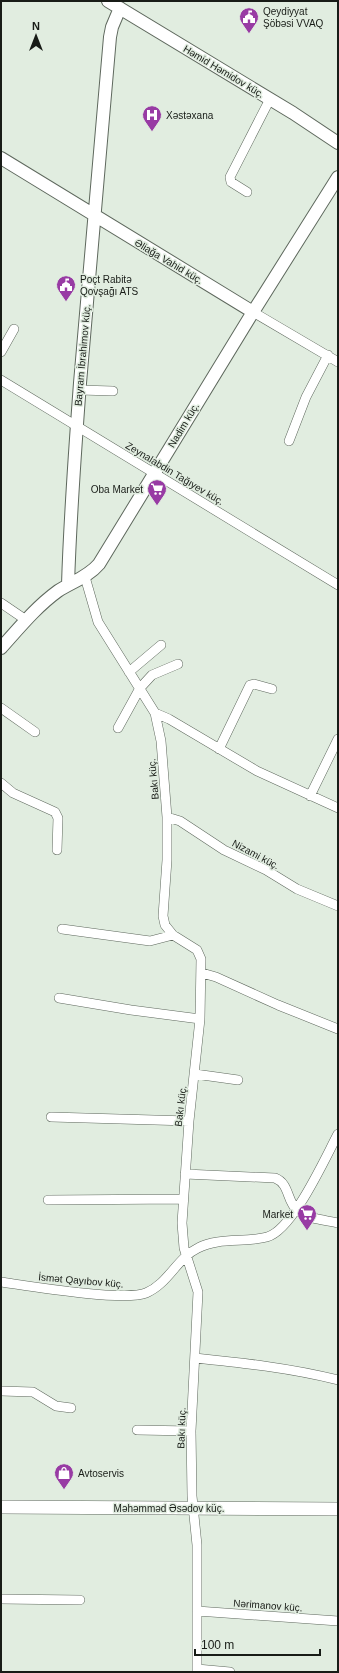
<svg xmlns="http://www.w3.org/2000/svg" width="339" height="1673" viewBox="0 0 339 1673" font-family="Arial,sans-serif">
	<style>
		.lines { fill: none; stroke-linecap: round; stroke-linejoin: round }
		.street-casing { stroke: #5e685d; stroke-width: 10 }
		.secondary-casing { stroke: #5e685d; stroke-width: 14 }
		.primary-casing { stroke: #5e685d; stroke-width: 14 }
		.street { stroke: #fff; stroke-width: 9 }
		.secondary { stroke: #fff; stroke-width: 12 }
		.primary { stroke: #fff; stroke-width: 13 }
		.labels { text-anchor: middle; stroke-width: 3; stroke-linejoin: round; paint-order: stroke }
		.poi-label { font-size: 10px; fill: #181c17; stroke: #e1ede0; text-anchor: start }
		.street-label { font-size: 10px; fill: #181c17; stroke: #e1ede0 }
	</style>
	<rect width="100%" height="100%" fill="#e1ede0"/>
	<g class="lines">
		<defs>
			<path id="street" d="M247,192l-16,-10 -1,-5 40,-78
				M253,312l85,50
				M1,352l13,-23
				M1,380l337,205
				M80,390l33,1
				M289,441l17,-44 22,-42
				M85,577l13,45 57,91 6,28 6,76v43l-4,56 2,9 8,10 24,15 4,9 -1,60 -11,102 -7,102 2,25 14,44 -7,139 1,65 5,49v127
				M1,603l25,17
				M129,672l32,-27
				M1,708l34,24
				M155,713l14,6 88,52 81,37
				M118,728l22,-40 12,-13 26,-11
				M219,749l31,-64 4,-1 18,5
				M1,783l12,10 42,19 3,6 -1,32
				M310,796l28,-57
				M167,817l13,4 44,29 42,20 31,19 41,17
				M62,929l88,12 23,-6
				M202,973l14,4 62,28 60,24
				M59,998l72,12 69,9
				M195,1074l43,6
				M51,1117l138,4
				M185,1174l90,4c15,6 11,22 22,32 10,9 28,10 41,13
				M48,1200l135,-1
				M1,1282c28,4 123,20 145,11 22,-9 31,-35 52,-45 21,-11 47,-5 69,-11 26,-7 58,-79 71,-103
				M195,1358c48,5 96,10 143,22
				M1,1391l32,1 23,14 15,2
				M137,1430l54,1
				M1,1599l79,1
				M197,1611l141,10
				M197,1669l33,3"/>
			<path id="secondary" d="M108,1l185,112 45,30
				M1,158l252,154
				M68,585c2,-68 7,-134 12,-202 9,-115 20,-230 30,-346l2,-10 8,-19
				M1,648c18,-20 35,-41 57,-57 14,-9 30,-14 41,-27l154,-252 85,-135"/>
			<path id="primary" d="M1,1507l337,2"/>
		</defs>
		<use href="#street" class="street-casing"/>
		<use href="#secondary" class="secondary-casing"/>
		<use href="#primary" class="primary-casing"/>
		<use href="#street" class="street"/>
		<use href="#secondary" class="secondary"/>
		<use href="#primary" class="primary"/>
	</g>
	<defs>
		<symbol id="civic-pin" viewBox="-11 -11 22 30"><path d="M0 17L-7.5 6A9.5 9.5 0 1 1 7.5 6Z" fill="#983ba4" stroke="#e1ede0"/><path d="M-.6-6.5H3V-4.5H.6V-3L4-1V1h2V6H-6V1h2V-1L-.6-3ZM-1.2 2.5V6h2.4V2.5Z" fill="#fff"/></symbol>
		<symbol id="hospital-pin" viewBox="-11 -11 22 30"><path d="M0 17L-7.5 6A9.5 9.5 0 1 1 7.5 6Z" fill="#983ba4" stroke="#e1ede0"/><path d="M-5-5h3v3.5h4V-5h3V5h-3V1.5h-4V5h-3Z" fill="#fff"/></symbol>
		<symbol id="supermarket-pin" viewBox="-11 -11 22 30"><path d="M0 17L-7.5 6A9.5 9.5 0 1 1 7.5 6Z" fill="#983ba4" stroke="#e1ede0"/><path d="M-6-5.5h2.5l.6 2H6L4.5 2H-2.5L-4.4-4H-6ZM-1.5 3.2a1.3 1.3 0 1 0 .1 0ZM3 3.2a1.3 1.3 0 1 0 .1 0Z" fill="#fff"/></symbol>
		<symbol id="shop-pin" viewBox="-11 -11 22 30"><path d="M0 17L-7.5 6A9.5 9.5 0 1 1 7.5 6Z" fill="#983ba4" stroke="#e1ede0"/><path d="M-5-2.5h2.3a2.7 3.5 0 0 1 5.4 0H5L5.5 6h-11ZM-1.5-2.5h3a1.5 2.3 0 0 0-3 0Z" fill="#fff"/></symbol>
	</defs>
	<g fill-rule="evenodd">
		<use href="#civic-pin" x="238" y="6" width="22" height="30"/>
		<use href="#hospital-pin" x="141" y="104" width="22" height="30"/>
		<use href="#civic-pin" x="55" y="274" width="22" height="30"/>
		<use href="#supermarket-pin" x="146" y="478" width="22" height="30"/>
		<use href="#supermarket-pin" x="296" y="1203" width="22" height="30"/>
		<use href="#shop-pin" x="53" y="1462" width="22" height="30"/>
	</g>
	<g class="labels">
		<g class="poi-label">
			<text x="263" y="15">Qeydiyyat<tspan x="263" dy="12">Şöbəsi VVAQ</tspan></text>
			<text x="166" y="119">Xəstəxana</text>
			<text x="80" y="283">Poçt Rabitə<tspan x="80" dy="12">Qovşağı ATS</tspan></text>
			<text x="143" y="493" text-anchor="end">Oba Market</text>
			<text x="293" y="1218" text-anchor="end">Market</text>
			<text x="78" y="1477">Avtoservis</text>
		</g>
		<g class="street-label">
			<text transform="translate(224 71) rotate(31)" y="4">Həmid Həmidov küç.</text>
			<text transform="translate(169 261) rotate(31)" y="4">Əliağa Vahid küç.</text>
			<text transform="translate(82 355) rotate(-85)" y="4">Bayram İbrahimov küç.</text>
			<text transform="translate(183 425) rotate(-59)" y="4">Nadim küç.</text>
			<text transform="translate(175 473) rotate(31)" y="4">Zeynalabdin Tağıyev küç.</text>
			<text transform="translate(153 779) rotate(-95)" y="4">Bakı küç.</text>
			<text transform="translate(256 854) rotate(28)" y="4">Nizami küç.</text>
			<text transform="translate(180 1106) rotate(-83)" y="4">Bakı küç.</text>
			<text transform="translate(81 1280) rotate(5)" y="4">İsmət Qayıbov küç.</text>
			<text transform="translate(181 1428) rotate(-88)" y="4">Bakı küç.</text>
			<text x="169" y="1512">Məhəmməd Əsədov küç.</text>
			<text transform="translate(268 1605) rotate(4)" y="4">Nərimanov küç.</text>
		</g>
	</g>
	<rect width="339" height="1673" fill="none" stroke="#181c17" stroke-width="4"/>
	<g transform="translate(36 36)" stroke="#e1ede0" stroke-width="3" paint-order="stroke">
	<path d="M0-3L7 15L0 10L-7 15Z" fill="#181c17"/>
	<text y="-6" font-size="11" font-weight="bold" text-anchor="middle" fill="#181c17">N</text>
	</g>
	<path d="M195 1649v6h125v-6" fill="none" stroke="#181c17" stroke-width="2"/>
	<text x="201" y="1649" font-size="12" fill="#181c17" stroke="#e1ede0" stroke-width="3" paint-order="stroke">100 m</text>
</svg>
